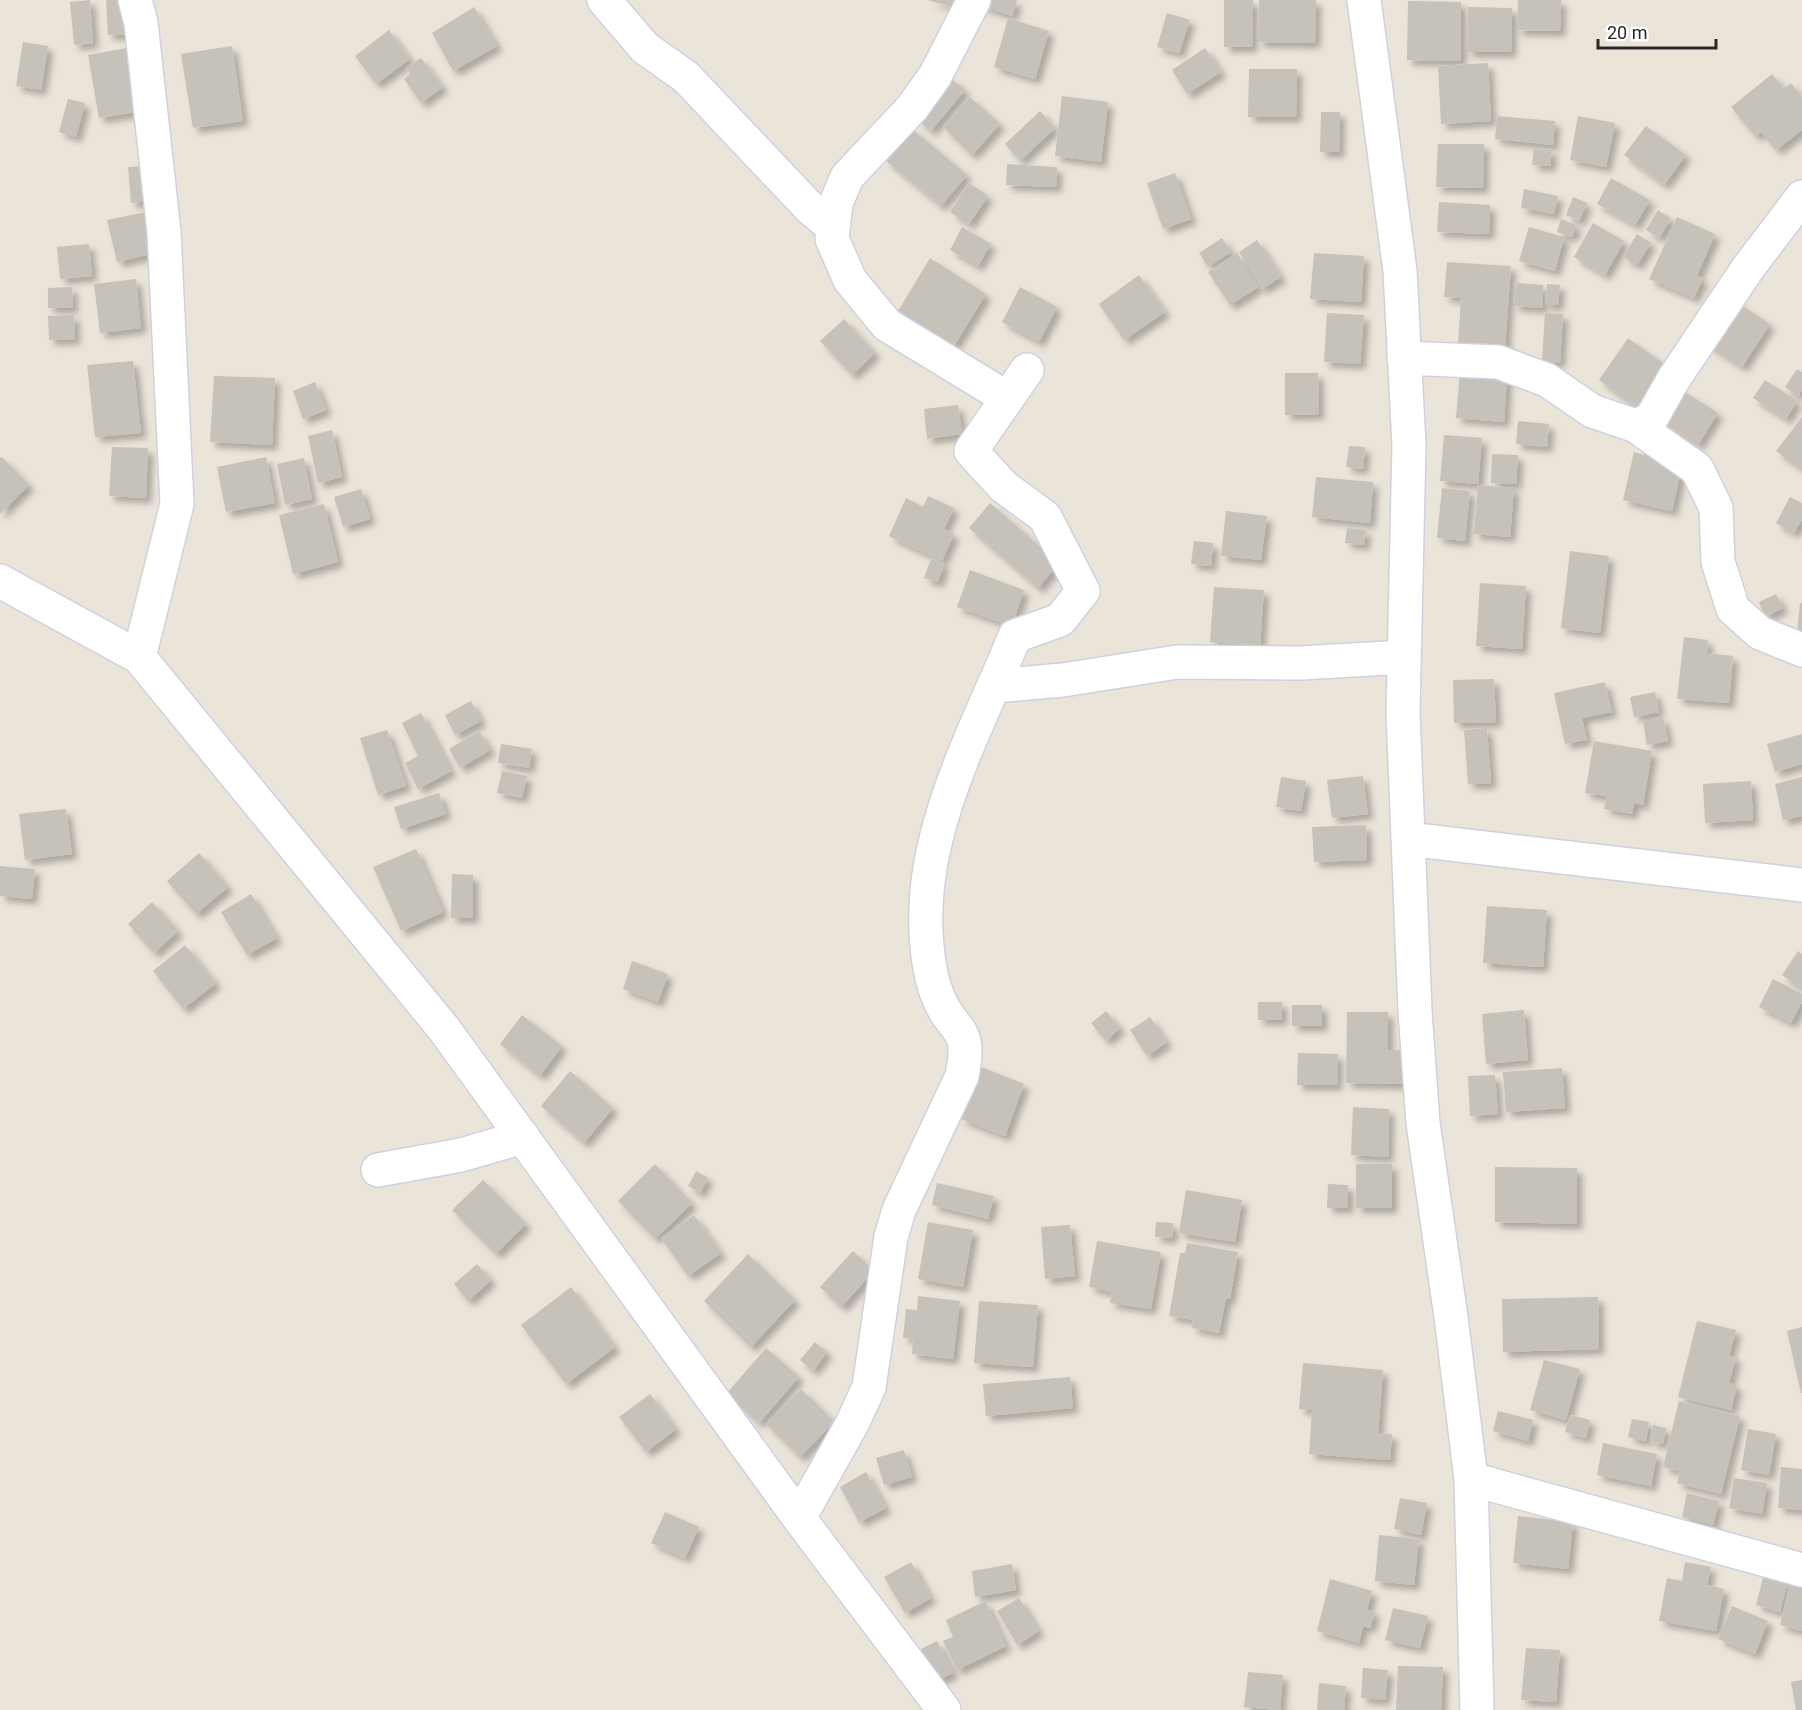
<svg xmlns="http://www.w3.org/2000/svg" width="1802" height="1710" viewBox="0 0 1802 1710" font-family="Roboto,sans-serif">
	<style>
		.building { fill: #c6c1b9; filter: url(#shadow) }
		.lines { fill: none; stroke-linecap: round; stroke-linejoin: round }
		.minor-casing { stroke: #ced1e1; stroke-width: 36 }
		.minor { stroke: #fff; stroke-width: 33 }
	</style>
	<defs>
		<filter id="shadow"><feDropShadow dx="5.5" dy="5.5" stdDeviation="3" flood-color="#0004"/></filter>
	</defs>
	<rect width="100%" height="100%" fill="#ebe4d9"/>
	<path class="building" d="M90,0l3,43 -19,2 -4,-43z
		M106,0h21l2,34 -21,1z
		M927,0h31l-2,8z
		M981,0h36l-5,16 -33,-11z
		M1224,0h29l-1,47h-28z
		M1259,0h57l-1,43 -57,-1z
		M1518,0h43l-1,31 -43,-1z
		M1408,1l53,1v59l-54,-1z
		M474,7l23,39 -44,25 -21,-38z
		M1468,7l44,1 -1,44h-44z
		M1167,13l23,7 -11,33 -22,-6z
		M1008,18l41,13 -14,48 -41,-12z
		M389,30l21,29 -34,25 -21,-28z
		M23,42l25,4 -7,44 -25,-4z
		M232,46l11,75 -50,7 -12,-74z
		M126,48l10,64 -37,6 -11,-63z
		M1205,48l16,24 -34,22 -15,-24z
		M421,58l22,29 -22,16 -17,-24 6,-5 -4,-6z
		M1488,63l3,58 -50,3 -3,-58z
		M1249,69h48l-1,48h-48z
		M1772,74l12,15 7,-6 11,14v33l-26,20 -15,-18 -6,4 -24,-29z
		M952,79l13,11 -34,41 -13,-11z
		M1062,96l46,6 -7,60 -46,-6z
		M970,97l30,27 -28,31 -29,-28z
		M68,99l17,4 -9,34 -17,-5z
		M1040,111l15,17 -35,33 -15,-17z
		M1321,112h19l-1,40h-19z
		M1497,116l58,5 -2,24 -58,-6z
		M1578,116l37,7 -9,44 -36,-7z
		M1646,126l40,29 -22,30 -40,-30z
		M911,128l56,47 -26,31 -56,-46z
		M1438,144h46l-1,44 -47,-1z
		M1534,149l18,1 -2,16 -18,-1z
		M1007,164l50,3 -1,20 -50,-2z
		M145,166l3,35 -17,2 -3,-36z
		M1175,173l16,46 -28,10 -16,-46z
		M1611,178l39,22 -15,25 -38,-21z
		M969,183l19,13 -19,28 -19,-12z
		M1524,189l34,7 -4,18 -33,-6z
		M1573,197l14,6 -8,18 -13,-6z
		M1439,202l51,3 -1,29 -52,-2z
		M1658,210l13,9 -12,19 -13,-8z
		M146,212l9,41 -38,9 -10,-42z
		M1677,217l38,17 -18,42 6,2 -9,20 -45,-19z
		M1561,219l15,6 -4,12 -15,-5z
		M1593,223l31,18 -19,34 -31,-18z
		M962,227l29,17 -13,22 -28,-16z
		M1529,227l35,10 -9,34 -36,-10z
		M1637,234l14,9 -14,22 -14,-8z
		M1222,238l9,14 -23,15 -9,-14z
		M1257,240l24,37 -19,12 -23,-37z
		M89,244l3,32 -32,3 -3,-32z
		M1237,253l21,34 -28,18 -22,-33z
		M1314,253l50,3 -3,46 -51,-3z
		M930,258l56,36 -32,52 -56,-35z
		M1447,262l64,4 -6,82 -47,-4 3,-46 -17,-1z
		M1139,275l26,37 -41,28 -25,-36z
		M136,279l5,49 -41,5 -6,-49z
		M1516,283l27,2 -1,23 -28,-2z
		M1547,284l13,1 -2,20h-13z
		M72,287l1,21h-25v-20z
		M1020,287l37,20 -18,35 -37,-20z
		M1733,300l37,24 -28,43 -37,-24z
		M1327,313l37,2 -4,49 -36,-2z
		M1545,313l18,1 -3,49 -18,-2z
		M74,315l1,24 -26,1 -1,-24z
		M844,319l31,34 -23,22 -32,-34z
		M1628,338l46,33 -29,41 -46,-32z
		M133,361l8,72 -46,4 -8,-72z
		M1797,369l5,3v18l-4,6 -13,-9z
		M1460,371l47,4 -3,47 -48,-4z
		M1285,373h33l1,41 -34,1z
		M214,376l61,2 -3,67 -62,-3z
		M1765,380l32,21 -11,18 -33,-21z
		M315,382l11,28 -23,9 -10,-28z
		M1680,389l38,24 -20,32 -38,-25z
		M958,405l4,29 -35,5 -3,-30z
		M1802,417v52l-26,-18z
		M1518,421l31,3 -2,23 -31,-3z
		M332,430l10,47 -24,6 -10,-47z
		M1444,435l38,3 -4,46 -38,-3z
		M1349,446l16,1 -2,22 -17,-2z
		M112,447l36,1 -2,50 -37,-2z
		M1645,449l38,13 -11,49 -49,-11 11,-48 10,3z
		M1492,454l26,1 -2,29 -25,-1z
		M2,457l27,28 -29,29v-56z
		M266,457l9,46 -49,9 -9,-45z
		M304,458l8,41 -27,6 -8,-41z
		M1316,477l57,5 -3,41 -58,-6z
		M1478,485l36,3 -4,49 -36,-3z
		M1442,488l28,3 -5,50 -28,-3z
		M361,489l9,30 -27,8 -9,-30z
		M928,496l26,12 -10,21 10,5 -12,27 -53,-25 17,-38 17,9z
		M1790,497l12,6v16l-8,14 -18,-10z
		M990,503l69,60 -21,25 -69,-60z
		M324,504l14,58 -45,12 -14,-59z
		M1226,511l41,5 -6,44 -40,-4z
		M1347,528l19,2 -2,15 -19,-2z
		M1194,541l19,2 -2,23 -20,-2z
		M1570,551l39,5 -9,77 -39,-5z
		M931,559l13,5 -6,18 -14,-4z
		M970,570l54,20 -12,36 -55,-19z
		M1480,583l46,3 -4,63 -46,-3z
		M1214,587l50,3 -4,56 -50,-4z
		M1776,594l7,14 -18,9 -6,-15z
		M1800,603h2v32h-5z
		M1684,637l24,3 -1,13 26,3 -4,47 -52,-4z
		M1494,679l2,43 -42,1 -1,-43z
		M1605,682l7,30 -30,6 5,22 -22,4 -11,-51z
		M1655,692l4,20 -25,5 -4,-20z
		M471,701l10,20 -26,14 -10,-20z
		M421,713l30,58 -33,18 -13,-26 13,-7 -16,-33z
		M1663,717l5,24 -21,4 -4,-23z
		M1487,728l4,55 -23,1 -4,-54z
		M387,730l19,56 -28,9 -18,-57z
		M479,731l11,19 -30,18 -11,-19z
		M1802,734v30l-27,8 -8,-28z
		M1594,741l58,10 -9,54 -9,-2 -2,11 -28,-5 3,-13 -22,-3z
		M501,744l31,5 -3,19 -31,-5z
		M502,771l25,5 -5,22 -25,-5z
		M1363,776l5,38 -36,4 -5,-38z
		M1281,777l25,4 -5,30 -25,-4z
		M1802,777v39l-19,4 -8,-36z
		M1751,781l2,39 -48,3 -2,-39z
		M439,793l7,21 -45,15 -7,-22z
		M66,809l6,45 -47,6 -6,-46z
		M1366,825l1,35 -53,2 -2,-35z
		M416,849l27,63 -42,19 -28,-64z
		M199,853l29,34 -32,27 -29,-33z
		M0,866l35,3 -3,30 -32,-3z
		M452,874l21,1v43h-22z
		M251,894l26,44 -30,17 -26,-43z
		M152,902l26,29 -24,22 -26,-29z
		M1487,906l60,4 -4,57 -60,-4z
		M185,945l31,38 -33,26 -30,-38z
		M1798,951l4,3v34l-20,-13z
		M632,961l36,13 -10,28 -35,-13z
		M1773,979l29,15v8l-11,21 -32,-16z
		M1258,1002h24v18h-24z
		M1292,1005h30v21h-30z
		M1524,1010l4,50 -42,4 -4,-50z
		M1106,1011l14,17 -14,13 -15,-18z
		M1347,1012h41v38h15l-1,34 -56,-1z
		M522,1015l40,31 -22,30 -40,-32z
		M1150,1017l17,25 -20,14 -17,-26z
		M1298,1053l40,1 -1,31h-40z
		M981,1067l43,17 -19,52 -44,-17z
		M1562,1068l3,40 -59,4 -3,-40z
		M570,1071l43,37 -29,35 -43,-37z
		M1495,1075l3,39 -28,2 -2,-40z
		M1353,1107l36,2 -1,48 -37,-2z
		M655,1164l37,39 -37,36 -37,-38z
		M1356,1164h36v44h-36z
		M1495,1167l82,1v56l-82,-2z
		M696,1171l12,7 -8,15 -12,-7z
		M483,1180l43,44 -30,30 -44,-44z
		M937,1183l57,13 -6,23 -56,-14z
		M1328,1184l20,1v23h-21z
		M1186,1190l56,10 -7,42 -56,-9z
		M694,1215l27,38 -33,23 -27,-38z
		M928,1222l45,8 -10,57 -45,-8z
		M1156,1222l17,1 -1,15 -17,-1z
		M1070,1225l5,51 -30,3 -4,-52z
		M1097,1241l64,11 -10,57 -41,-6 2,-11 -23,-5z
		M1187,1243l51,9 -8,47 -4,-1 -7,35 -27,-5 1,-8 -24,-4 11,-63h5z
		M853,1251l21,20 -33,36 -21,-20z
		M748,1254l47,46 -44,47 -47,-46z
		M477,1264l14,16 -23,21 -14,-17z
		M571,1287l44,60 -49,37 -45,-59z
		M918,1296l42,5 -7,58 -41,-5 1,-15 -10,-1 3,-29 11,1z
		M1598,1297l1,52 -96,3 -1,-53z
		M979,1301l59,4 -5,62 -59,-4z
		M1697,1321l39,9 -7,26 7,1 -7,26 8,2 -6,25 -53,-13z
		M1802,1327v66h-1l-14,-62z
		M815,1342l12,10 -14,19 -13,-11z
		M766,1348l33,29 -40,46 -33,-29z
		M1544,1360l36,9 -14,51 -36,-10z
		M1303,1363l80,7 -5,63 14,1 -2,26 -81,-6 3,-44 -13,-1z
		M1070,1377l3,31 -87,8 -3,-32z
		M801,1389l33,33 -34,35 -34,-33z
		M650,1394l26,35 -30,23 -27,-35z
		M1679,1401l61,15 -19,78 -44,-11 3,-12 -17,-4z
		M1498,1411l35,9 -5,21 -35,-10z
		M1570,1415l20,5 -4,18 -21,-6z
		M1632,1419l17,3 -3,19 -18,-4z
		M1653,1425l13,3 -3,16 -13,-2z
		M1748,1429l28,5 -7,41 -28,-5z
		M1603,1443l54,11 -6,32 -54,-11z
		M904,1450l8,27 -28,8 -8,-27z
		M1781,1467l21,2v41l-24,-2z
		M866,1472l20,36 -27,14 -19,-35z
		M1734,1478l33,5 -5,31 -33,-6z
		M1687,1493l32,8 -6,24 -31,-8z
		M1400,1498l27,5 -6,32 -27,-6z
		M665,1512l34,15 -14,31 -34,-15z
		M1518,1516l55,6 -5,47 -55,-6z
		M1379,1535l40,4 -5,46 -39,-4z
		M911,1562l20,36 -26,15 -21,-36z
		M1685,1562l26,5 -4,18 17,4 -8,42 -57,-10 8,-43 15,3z
		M1012,1564l4,26 -41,7 -3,-26z
		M1764,1574l24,6 -8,32 -24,-7z
		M1330,1579l42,12 -5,19 8,2 -5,16 -7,-2 -4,17 -42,-12z
		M1790,1582l12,3v46l-22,-6z
		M1019,1598l20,33 -22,14 -20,-34z
		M985,1601l21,45 -49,24 -14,-29 10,-4 -7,-17z
		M1732,1606l36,15 -13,33 -37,-15z
		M1393,1608l35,8 -8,32 -35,-8z
		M937,1641l16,32 -16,8 -16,-32z
		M1526,1648l34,2 -4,52 -35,-2z
		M1398,1666l45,1 -2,43h-45z
		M1363,1668l25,2 -3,30 -24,-2z
		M1248,1672l35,3 -3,35 -36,-3z
		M1802,1680v30h-6l-5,-28z
		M1319,1683l27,3 -2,24h-27z"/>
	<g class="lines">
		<defs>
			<path id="minor" d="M135,0l6,23 23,209 13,272 -38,153
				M604,0l41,48 41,29 124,131 23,19
				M974,0l-39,76 -23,32 -65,69 -11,26 -4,36 18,41 37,45 120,73
				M1364,0l36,271 9,174 -6,267 12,299 8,112 28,194 20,162 6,231
				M1404,358l94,4 49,18 45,31 44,15 15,-7 22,-39 75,-112 54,-71
				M1636,426l61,43 19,39 2,54 15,47 27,24 42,17
				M0,581l139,76 305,372 355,489 145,192
				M994,686l69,-6 114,-18 124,1 103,-6
				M1408,839l394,46
				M378,1170l83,-15 62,-18
				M1471,1479l331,91
				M799,1518l53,-94 17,-37 22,-150 8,-27 63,-134c11,-54 -10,-40 -25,-82 -8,-20 -10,-42 -11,-63 -5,-103 51,-202 89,-295l45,-16 23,-29 -38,-74 -41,-30 -33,-36 56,-81"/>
		</defs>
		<use href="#minor" class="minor-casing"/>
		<use href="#minor" class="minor"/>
	</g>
	<path d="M1598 39v9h118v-9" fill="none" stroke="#282828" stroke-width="3"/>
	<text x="1607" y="39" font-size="18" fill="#282828" stroke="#ffffff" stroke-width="4.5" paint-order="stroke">20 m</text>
</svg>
